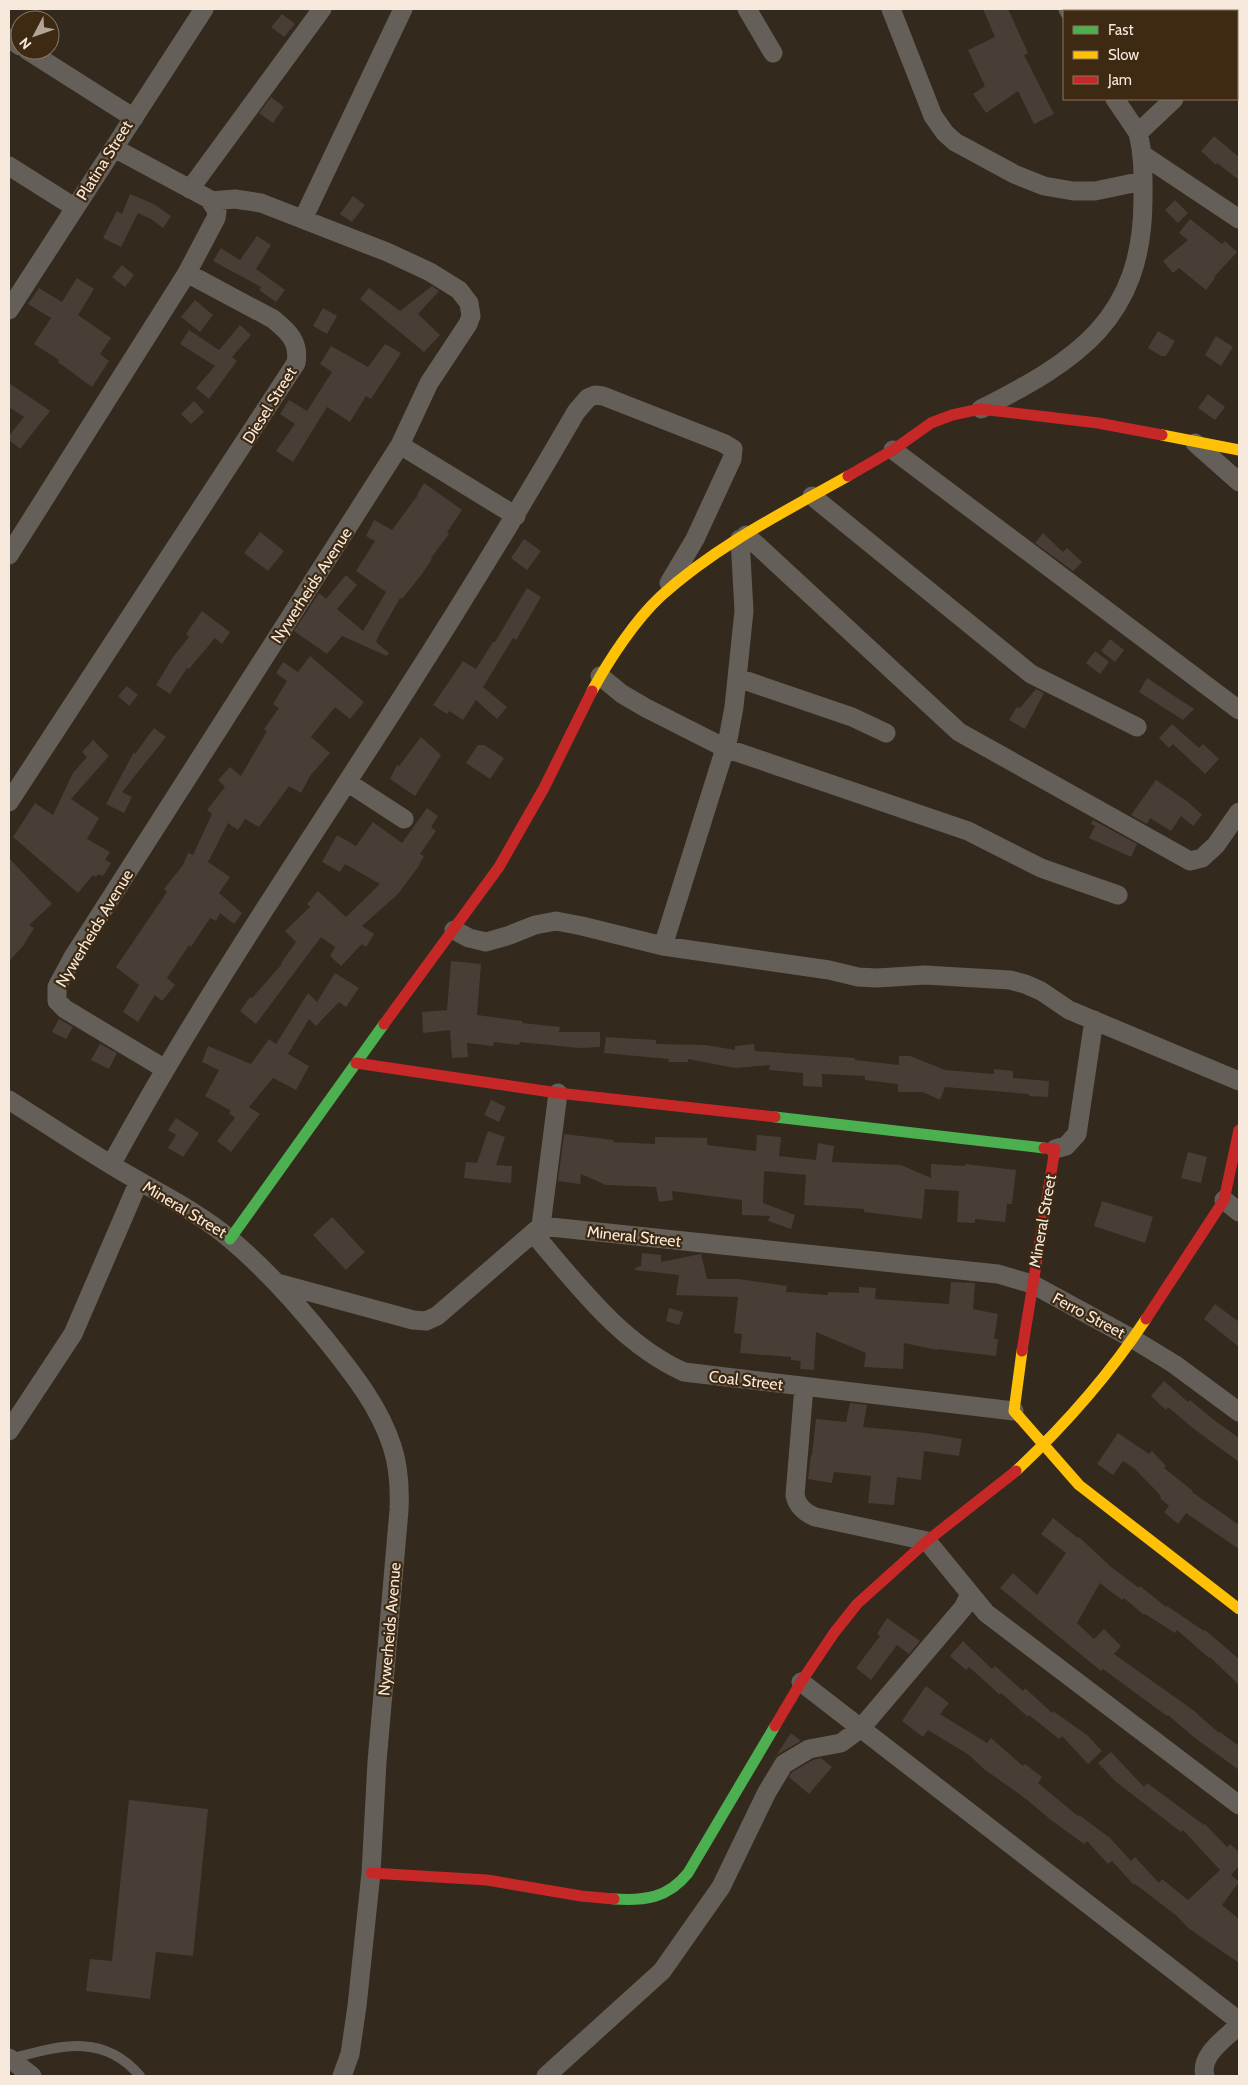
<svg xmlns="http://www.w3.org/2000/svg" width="1248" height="2085" viewBox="0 0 1248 2085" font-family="Cabin,sans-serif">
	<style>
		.building { fill: #483e36 }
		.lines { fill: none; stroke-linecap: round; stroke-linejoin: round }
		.lane { stroke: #646059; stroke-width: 10 }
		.street { stroke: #646059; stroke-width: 19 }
		.fast { stroke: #4caf50; stroke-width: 11 }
		.slow { stroke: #ffc107; stroke-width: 11 }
		.jam { stroke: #c62828; stroke-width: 11 }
		.labels { text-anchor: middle; stroke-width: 4.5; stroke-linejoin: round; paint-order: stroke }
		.street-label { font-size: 16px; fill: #f6e8db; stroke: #3e2a13 }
	</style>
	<rect width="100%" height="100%" fill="#34291d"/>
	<path class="building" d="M983,9h25l20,44 -4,2 30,59 -20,10 -16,-33 -32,22 -13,-19 12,-8 -17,-36 27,-13z
		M282,14l13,10 -11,13 -13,-10z
		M271,97l13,10 -11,16 -14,-10z
		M1214,136l25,21v23l-22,-17 -1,2 -15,-14z
		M130,194l24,10 17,12 -8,12 -12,-9 -13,-6 -17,34 -18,-9 14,-27 5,3z
		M353,196l12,9 -13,17 -12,-8z
		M1175,200l13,13 -10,10 -13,-13z
		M1190,219l32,25 3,-3 12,11 -23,25 1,1 -9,12 -27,-22 -6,5 -10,-12 25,-21 -9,-7z
		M257,236l14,9 -15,24 29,21 -9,12 -17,-12 2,-3 -48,-26 8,-13 19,12z
		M122,265l12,10 -9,12 -13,-10z
		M77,278l17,11 -16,26 33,23 -11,16 9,7 -17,26 -34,-25 1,-2 -25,-16 17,-26 -23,-14 11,-16 23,14z
		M432,286l7,5 -21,23 22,21 -16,17 -64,-53 9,-11 31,23z
		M195,300l18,15 -13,17 -19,-15z
		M323,308l14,8 -10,18 -14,-8z
		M240,325l11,10 -19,22 5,4 -28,38 -13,-11 19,-22 -35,-22 9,-14 30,20z
		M1158,331l17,10 -9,15h-5l-13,-8z
		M1216,336l17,11 -12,19 -16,-11z
		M385,344l16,9 -30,46 -5,-3 -16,26 -23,-15 -34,55 -17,-11 19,-27 -15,-10 9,-14 18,11 25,-39 -12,-8 11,-18 37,21z
		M9,383l41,28 -30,38 -11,-9v-4l15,-19 -15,-10z
		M1208,394l17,13 -10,13 -17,-12z
		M194,401l10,11 -13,12 -10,-10z
		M424,483l38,27 -15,22 2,2 -18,24 1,1 -10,15 -20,25 -2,-1 -21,37 -3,7 13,11 -2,3 -45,-20 -15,18 -33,-23 25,-38 7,6 20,-24 11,10 -20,24 26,22 23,-39 -30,-21 19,-30 -9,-5 8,-16 18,10 26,-35h-1z
		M260,532l24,19 -16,20 -24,-18z
		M1043,533l20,19 4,-4 15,14 -9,9 -38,-28z
		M524,539l17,12 -14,19 -16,-12z
		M527,588l14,9 -25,43 -3,-2 -30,49 24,20 -10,12 -21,-19 -13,20 -14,-9 -2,3 -14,-9 30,-44 13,8 17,-27h2z
		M202,611l28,21 -8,12 -7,-6 -26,31 -2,-1 -17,26 -14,-9 17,-28 16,-20 -3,-3z
		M1110,639l14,11 -9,12 -14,-11z
		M1095,651l14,11 -9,12 -14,-11z
		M310,656l54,46 -14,17 -15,-12 -24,30 19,16 -20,23 -9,17 -12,-7 -30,41 -14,-8 -7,11 -10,-7 -20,39 22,15 -11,16 23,20 -8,11 -14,-11 -4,8 -6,-3 -19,29 -2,-2 -22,33 8,7 -13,16 -7,-6 -17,27 -15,-10 16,-27 -23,-18 51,-75 -3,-3 19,-24 5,-12 5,2 19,-41 -5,-4 18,-23 -7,-7 12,-13 11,9 26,-45 -3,-2 15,-21 -6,-4 14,-23 -11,-8 7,-11 15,10z
		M1147,678l47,31 -11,11 -44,-28z
		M127,686l11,9 -9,11 -11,-10z
		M1036,689l8,4 -19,36 -16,-9 8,-13 3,1z
		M1172,724l27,24 4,-4 16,15 -14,15 -32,-30 -4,4 -10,-10z
		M154,728l12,9 -44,55 10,5 -8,16 -18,-9 28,-52 1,2z
		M421,737l20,18 -26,41 -25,-17 7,-14 2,1z
		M93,740l16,16 -38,43 28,19 -12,21 23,13 -5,8 6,3 -8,13 -5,-2 -2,3 -3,-2 -15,18 -65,-56 22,-34 18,12 20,-42 14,-16 -5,-5z
		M478,745h6l20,13 -14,21 -24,-16z
		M1156,780l32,22 14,13 -9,11 -12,-10 -10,15 -21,-13 -3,6 -16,-9z
		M427,808l11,8 -7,11 5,4 -16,23 4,2 -6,11 -20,27 -36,32 12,8 -8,13 -4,-3 -21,22 -11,-10 5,-9 -14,-10 -65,87 -16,-13 10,-14 2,1 30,-34 -1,-1 15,-21 -11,-11 25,-24 -3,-3 11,-13 28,26 34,-33 -35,-20 -5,8 -18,-10 15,-27 19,11 17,-24 29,21z
		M1093,820l44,24 -6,13 -42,-19 6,-12 -4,-2z
		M9,858l43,46 -23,21 5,3 -11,18 -14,15z
		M451,961l30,3 -4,51 45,6v2l38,4 -1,5h41v15l-20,1 -60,-6 -1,3 -25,-3 -1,4 -26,-3 1,14 -16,1 -2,-28 -27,3 -1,-21 25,-2z
		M335,973l24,15 -13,19 -7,-5 -23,24 -7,-7 -21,35 21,12 -13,24 -23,-12 -24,29 11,7 -29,38 -14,-11 18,-23 -6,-5 2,-2 -26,-15 14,-26 -17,-8 6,-16 43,18 18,-25 7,5 32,-51 9,9z
		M59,1019l14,8 -7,12 -14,-7z
		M606,1037l50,3v4l50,1 29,5v-4l19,-2 1,7 100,7v2l44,5v-9h11l35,14 49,4v-5l19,2v7l36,3 -1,16 -19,-1v-2l-84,-7 -5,13 -17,-8h-25v-8l-33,-4v-4l-43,-2v13l-19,-1v-13l-34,-3 1,-5 -35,3 -47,-9v3h-20l1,-3 -65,-6z
		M100,1044l17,9 -8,16 -18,-9z
		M491,1100l15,7 -7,15 -15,-7z
		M176,1118l23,15 -16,24 -15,-9 8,-13 -8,-5z
		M488,1131l17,6 -9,28 16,1 -1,17 -47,-5 2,-16 11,1z
		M564,1134l50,6 -1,2 42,2v-7l52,1v7l49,6 1,-16 24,2 -2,19 37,4 2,-17 16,3 -2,16 69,3 30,13v-14l34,2v-2l51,6 -4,34h-5l-2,18 -30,-3v4l-18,-1 2,-31 -34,-2 -3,30 -58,-7v-3l-60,-4 2,-30 -42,-4 -1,32 32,12 -4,14 -23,-8 2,-5 -28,-1v-15l-70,-9 1,9 -14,2 -3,-15 -50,-2 -25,-11 -1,10 -22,-3z
		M1188,1152l19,5 -6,26 -20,-5z
		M1102,1201l51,16 -8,26 -51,-17z
		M332,1217l33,35 -19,18 -33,-35z
		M642,1253l19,2v7l40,-8 6,25h32l48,7 -1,6 42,3v-3l31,1v-6l17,1 -1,11 74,5 2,-22 24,1 -2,26 25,5 -4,25h4l-2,17 -59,-7v1l-33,-7 -1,26 -39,-2 2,-14 -50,-21 -2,38 -14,-1 1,-8 -10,-1v-3l-51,-4 2,-19 -8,-1 4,-36 -62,-2 3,-20 -44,-5v-2l6,-2z
		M1215,1304l24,18v25l-35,-28z
		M669,1308l14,4 -4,13 -13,-4z
		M1164,1381l24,21 2,-2 24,20 25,18v24l-45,-33 -26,-22 -2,3 -15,-14z
		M850,1403l17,2 -4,22 63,6 36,6 -3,17 -35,-5 -3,29 -24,-3 -3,28 -26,-2 3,-27 -37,-4 -2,11 -24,-4 3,-24h1l4,-36 30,3z
		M1118,1433l31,21 3,-3 14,15 -2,2 29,23 -1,1 47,33v24l-53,-36 -8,11 -14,-12 5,-6 -9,-8 1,-2 -26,-27 -12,-8 -10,14 -16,-11z
		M1053,1518l25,20 1,-1 32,30 28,21 1,-2 26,21 1,-1 37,25 1,-1 34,29v26l-29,-28 -1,1 -32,-28 -2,3 -30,-19 -1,1 -20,-17 -2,2 -22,-17 -23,40 17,16 10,-10 17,17 -7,8 79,56 26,23 1,-1 19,14v24l-44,-32 -27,-23 -1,1 -64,-47 -2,2 -101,-83 13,-15 24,22 29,-42 -25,-19z
		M887,1618l33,23 -11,13 -12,-9 -26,35 -15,-12 24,-32 -3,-2z
		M963,1641l29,28 3,-3 28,25 2,-3 27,25 1,-2 34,24 15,16 -14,13 -26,-28 -3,3 -30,-24 -1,2 -27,-24 -2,1 -30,-27 -3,3 -16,-14z
		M926,1686l23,17 -9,11 47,29 4,-5 32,28 2,-2 17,13 -4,6 40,33 1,-1 31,23 21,23 4,-4 24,26 3,-4 26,21 32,-30 -37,-40 -2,2 -66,-51 -17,-18 13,-11 33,35 3,-4 57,42 1,-1 22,23 3,-3 9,8v14l-8,9 8,7 -17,23 17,14v44l-51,-35 -11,-12 -42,-32 -1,1 -22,-24 -4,3 -21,-23 -3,3 -33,-24 -25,-21 -42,-30 -15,-14 -41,-25 -5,7 -21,-16z
		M791,1733l10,8 -23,13 -6,8z
		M821,1758l11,9 -23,27 -20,-17 3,-5 21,-12z
		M129,1800l79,9 -15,147 -37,-4 -6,47 -64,-8 4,-32 22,2z"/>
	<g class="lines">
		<path class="lane" d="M10,2059c49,-13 93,-27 130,17"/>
		<path class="street" d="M747,9l26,44
			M891,9l42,107 12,17 10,9 59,32 30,12 29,5h22l48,-10
			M1068,9l1,2
			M9,38l11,8
			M1237,41l2,-2
			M27,50l107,68
			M1115,99l23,34
			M1143,155l96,64
			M9,166l65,41
			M190,189l132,-180
			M303,219l100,-210
			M9,310l195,-301
			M981,409c97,-49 161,-90 162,-208 0,-24 1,-45 -5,-68l36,-34
			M1195,443l44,39
			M400,445l116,71
			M893,450l346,260
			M812,496l219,178 106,53
			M746,535l213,197 231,129 12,-3 14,-13 23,-33
			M9,555l178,-282 29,-55 1,-7 -8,-12 -95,-51
			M600,676l22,18 24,14 79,40 243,83 73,37 77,27
			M738,678l114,39 34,16
			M347,782l57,37
			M9,802l287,-439c4,-21 -8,-32 -23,-44l-86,-46
			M454,930l15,8 17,4 24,-7 25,-10 21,-4 26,5 81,20 166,24 29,7 19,1 48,-3 85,5 15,4 16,7 28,19 170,71
			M663,946l65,-207 6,-32 10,-96 -4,-72
			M165,1069l-100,-60 -8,-8v-14l16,-30 327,-512 29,-62 39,-59 3,-8 -2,-13 -10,-13 -29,-18 -43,-20 -126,-49 -26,-4 -24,2
			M558,1093l-17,133 457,48 34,10 101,55 41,25 65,48
			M9,1100c36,23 72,47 109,69 37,22 79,42 112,70 36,30 68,66 97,102 26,33 52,65 65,105 7,21 8,42 7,64l-22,252 -6,111 -14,133 -7,48 -8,22
			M1055,1149l11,-3 11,-12 17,-114
			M111,1165c86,-158 187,-306 284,-457 63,-98 123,-196 181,-296l12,-14 7,-3 8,1 120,47 10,6 -1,10 -37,80 -26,44
			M1224,1200l15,12
			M533,1233c44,51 88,111 151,139l330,39
			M277,1283l136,37 13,1 11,-5 104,-90
			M804,1387l-9,108c2,11 9,17 20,22l112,24 59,72 253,192
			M9,1431l64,-97 66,-153
			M801,1682l438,339
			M9,2058l23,18
			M546,2076l116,-105 59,-84 46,-95 17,-28 25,-15 32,-6 20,-15 102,-120 7,-14
			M1205,2076c-6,-21 21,-38 34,-51"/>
		<path class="fast" d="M775,1117l269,31
			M230,1239l154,-215
			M614,1899c31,2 54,-1 74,-26l87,-147"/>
		<path class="slow" d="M1162,435l77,15
			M592,691c17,-31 43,-71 69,-95 55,-50 123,-84 187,-120
			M1022,1351l-8,60 65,74 160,124
			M1016,1471c49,-46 93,-96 130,-152"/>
		<path class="jam" d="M848,476l45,-26 38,-27 21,-8 28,-6 118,14 64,12
			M384,1024l115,-157 45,-79 48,-97
			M356,1063l202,30 217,24
			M1146,1319l78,-119 15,-70
			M1022,1351l33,-202 -11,-1
			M775,1726l26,-44 33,-49 23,-29 70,-63 89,-70
			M371,1873l116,7 94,16 33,3"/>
	</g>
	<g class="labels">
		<g class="street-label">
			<text transform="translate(104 160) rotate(-58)" y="6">Platina Street</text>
			<text transform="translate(269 405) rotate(-58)" y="6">Diesel Street</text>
			<text transform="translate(311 585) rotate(-57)" y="6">Nywerheids Avenue</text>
			<text transform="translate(94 928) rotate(-59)" y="6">Nywerheids Avenue</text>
			<text transform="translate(185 1209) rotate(31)" y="6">Mineral Street</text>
			<text transform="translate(1042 1221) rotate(-80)" y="6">Mineral Street</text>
			<text transform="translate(634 1236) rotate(6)" y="6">Mineral Street</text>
			<text transform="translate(1089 1315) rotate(28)" y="6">Ferro Street</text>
			<text transform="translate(746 1380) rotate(7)" y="6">Coal Street</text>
			<text transform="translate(389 1629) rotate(-85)" y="6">Nywerheids Avenue</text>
		</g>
	</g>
	<rect width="1248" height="2085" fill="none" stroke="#f6e8db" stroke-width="20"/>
	<rect x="1063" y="10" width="175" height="90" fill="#3e2a13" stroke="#887663"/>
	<rect x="1073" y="26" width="25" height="8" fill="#4caf50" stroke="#887663"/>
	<text x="1108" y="35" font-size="15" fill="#f6e8db">Fast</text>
	<rect x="1073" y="51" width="25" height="8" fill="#ffc107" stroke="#887663"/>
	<text x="1108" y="60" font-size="15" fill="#f6e8db">Slow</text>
	<rect x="1073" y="76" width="25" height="8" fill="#c62828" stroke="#887663"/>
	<text x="1108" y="85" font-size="15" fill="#f6e8db">Jam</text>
	<g transform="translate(35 35) rotate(229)"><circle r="24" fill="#3e2a13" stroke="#887663"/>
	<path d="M0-4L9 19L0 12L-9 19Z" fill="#b2a598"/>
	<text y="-8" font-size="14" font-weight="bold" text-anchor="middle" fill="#f6e8db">N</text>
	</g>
</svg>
